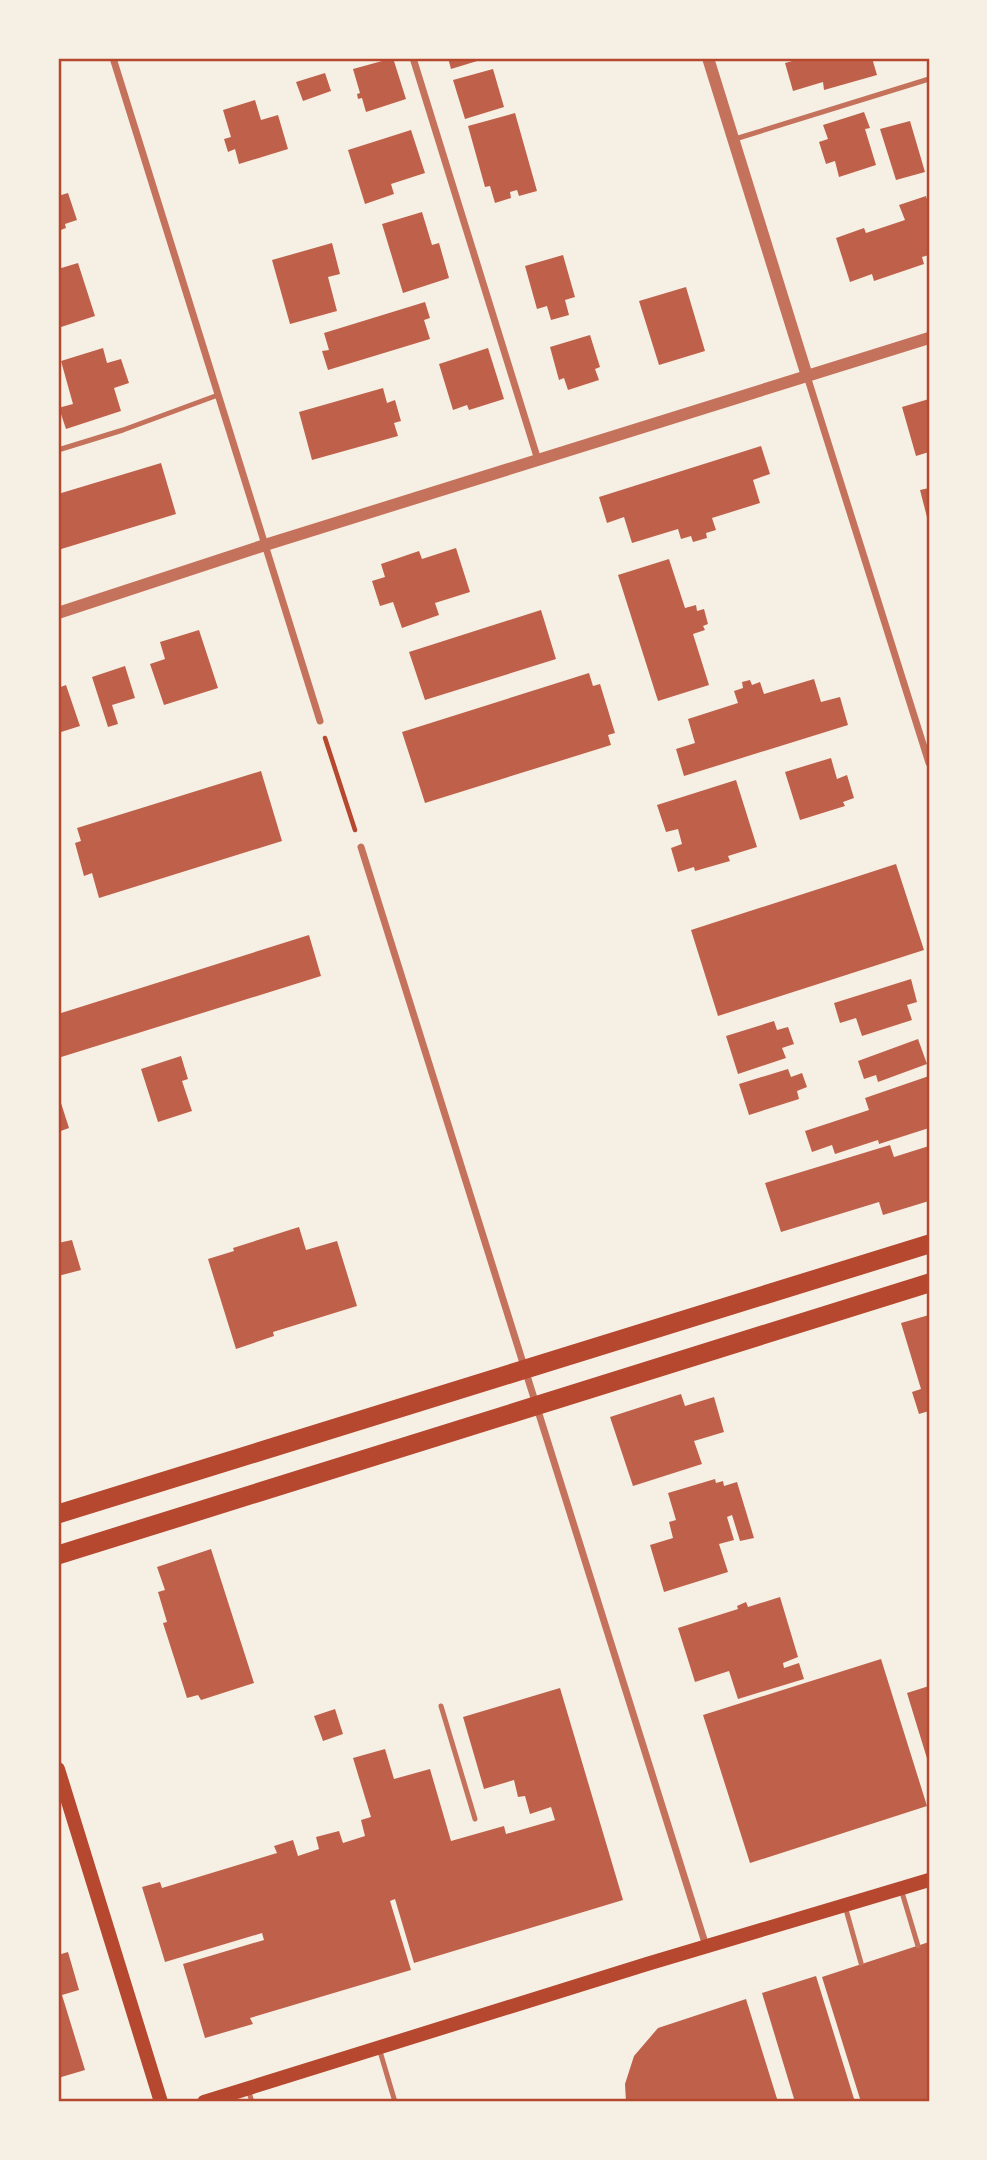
<svg xmlns="http://www.w3.org/2000/svg" width="987" height="2160" viewBox="0 0 987 2160" font-family="'Varela Round',sans-serif">
	<style>
		.building { fill: #bf614a }
		.lines { fill: none; stroke-linecap: round; stroke-linejoin: round }
		.path { stroke: #b5482f; stroke-width: 4.5 }
		.service { stroke: #c5725c; stroke-width: 5 }
		.minor { stroke: #c5725c; stroke-width: 7 }
		.tertiary { stroke: #c5725c; stroke-width: 12 }
		.secondary { stroke: #b5482f; stroke-width: 14 }
		.trunk { stroke: #b5482f; stroke-width: 19 }
		.neatline { fill: none; stroke: #b5482f; stroke-width: 2.5 }
	</style>
	<rect width="100%" height="100%" fill="#f6efe4"/>
	<path class="building" d="M393,58l13,41 -40,13 -4,-14 -4,1 -1,-5 3,-1 -7,-24z
		M448,58h39l-36,11z
		M803,58h69l5,17 -53,15 -1,-8 -30,9 -8,-28z
		M493,69l11,38 -39,12 -12,-39z
		M325,73l6,18 -28,10 -7,-19z
		M255,100l6,20 17,-5 10,34 -49,15 -4,-15 -7,3 -4,-13 7,-2 -8,-27z
		M864,112l6,16 -5,1 11,36 -37,12 -4,-16 -9,3 -7,-22 9,-3 -5,-14z
		M515,113l22,78 -18,5 -2,-6 -7,2 1,6 -16,5 -5,-17 -5,1 -17,-61z
		M910,121l15,51 -29,8 -16,-51z
		M411,130l14,43 -34,11 3,10 -29,10 -17,-54z
		M68,193l9,27 -12,4 1,4 -8,3v-35z
		M926,196l3,10v49l-7,2 2,7 -50,17 -2,-7 -22,8 -14,-44 28,-10 2,5 39,-13 -6,-15z
		M422,212l10,33 7,-2 10,35 -46,15 -21,-69z
		M332,243l8,31 -12,3 9,34 -47,13 -18,-64z
		M563,255l12,42 -10,3 4,15 -18,5 -4,-14 -10,3 -12,-43z
		M78,263l17,53 -37,12v-59z
		M686,287l19,64 -46,14 -20,-64z
		M425,302l5,16 -6,2 6,19 -102,31 -6,-19 7,-1 -5,-17z
		M590,335l10,32 -5,2 4,11 -31,10 -4,-12 -5,2 -9,-33z
		M103,348l4,15 14,-4 8,24 -15,5 7,23 -55,18 -5,-15h-3v-6l15,-4 -12,-43z
		M488,348l16,51 -35,11 -2,-5 -14,5 -14,-46z
		M383,388l4,15 8,-3 6,21 -7,2 4,13 -86,24 -13,-48z
		M929,399v53l-13,4 -14,-49z
		M761,446l9,28 -17,6 7,23 -48,15 4,12 -10,3 1,5 -14,4 -2,-6 -10,3 -3,-10 -46,14 -8,-26 -17,6 -8,-26z
		M161,463l15,51 -118,36v-56z
		M929,488v33h-1l-8,-31z
		M456,548l14,44 -35,11 4,12 -37,13 -9,-26 -13,4 -8,-25 13,-4 -4,-13 38,-13 3,8z
		M669,559l16,49 11,-3 1,6 7,-2 4,15 -5,2 2,4 -12,4 16,51 -51,16 -40,-126z
		M541,610l15,49 -131,41 -16,-48z
		M199,630l19,58 -54,17 -14,-41 15,-5 -5,-17z
		M125,666l10,32 -23,7 6,19 -10,3 -16,-50z
		M589,673l4,13 7,-2 15,49 -7,2 3,10 -186,58 -23,-71z
		M814,679l7,23 19,-5 8,28 -164,51 -8,-27 19,-6 -7,-24 50,-16 -4,-12 9,-3 -1,-6 8,-2 2,5 8,-3 4,12z
		M66,685l14,41 -22,7v-45z
		M831,758l6,21 10,-4 7,23 -11,4 2,4 -45,14 -15,-48z
		M261,771l21,70 -183,57 -7,-25 -8,3 -9,-33 6,-2 -4,-13z
		M736,780l21,67 -29,9 2,5 -35,10 -1,-4 -16,5 -7,-24 11,-4 -4,-15 -12,3 -9,-27z
		M896,864l28,86 -206,66 -27,-86z
		M309,935l12,41 -263,82v-44z
		M911,979l6,23 -10,3 5,15 -50,16 -6,-18 -16,5 -6,-20z
		M774,1021l3,9 11,-3 6,17 -12,4 4,10 -48,16 -12,-38z
		M918,1039l9,25 -49,18 -2,-7 -12,4 -6,-18z
		M181,1056l7,23 -6,2 10,30 -34,11 -17,-53z
		M788,1069l3,8 11,-4 5,14 -10,4 2,8 -50,16 -10,-31z
		M929,1076v52l-50,16 -1,-4 -43,14 -3,-9 -20,7 -7,-21 64,-21 -4,-12z
		M61,1103l8,25 -11,4v-28z
		M890,1145l4,12 35,-11v55l-46,14 -4,-13 -98,30 -16,-49z
		M299,1227l7,23 31,-9 20,65 -84,26 1,4 -38,13 -28,-90 26,-8 -1,-3z
		M72,1240l9,30 -23,6v-33z
		M929,1315v96l-10,3 -7,-22 9,-3 -20,-66z
		M681,1394l4,12 29,-9 10,35 -30,9 8,23 -69,22 -23,-69z
		M715,1479l1,4 7,-2 1,5 13,-4 17,56 -14,3 -8,-26 -5,2 7,23 -15,4 9,28 -64,20 -14,-47 23,-7 -4,-16 7,-2 -8,-27z
		M211,1549l43,134 -53,17 -3,-5 -11,3 -24,-75 4,-1 -9,-30 7,-2 -8,-23z
		M780,1597l18,60 -15,6 1,5 15,-5 5,16 -66,20 -9,-28 -34,11 -17,-54 60,-19 -1,-3 9,-4 2,5z
		M881,1659l46,147 -177,57 -47,-148z
		M929,1686v79l-22,-72z
		M560,1688l63,212 -209,63 -19,-64 -5,2 21,69 -161,48 3,6 -48,14 -22,-74 81,-24 -2,-7 -97,29 -23,-75 18,-5 2,6 115,-35 -3,-7 19,-6 5,16 21,-7 -3,-12 23,-6 4,12 22,-7 -4,-16 10,-3 -18,-59 32,-9 9,30 36,-10 21,72 53,-15 2,8 49,-14 -4,-13 -21,7 -5,-18 -7,1 -4,-17 -30,9 -21,-72z
		M335,1709l8,25 -20,7 -9,-25z
		M929,1942v160h-68l-39,-125z
		M68,1952l11,38 -17,5 23,75 -27,8v-123z
		M816,1976l39,126h-60l-33,-109z
		M746,1999l32,103h-152l-1,-18 9,-28 24,-28z"/>
	<g class="lines">
		<path class="path" d="M325,738l30,92"/>
		<path class="service" d="M735,139l194,-60
			M58,450l65,-20 95,-35
			M441,1706l34,113
			M901,1889l17,57
			M845,1906l16,57
			M379,2048l16,54
			M248,2089l4,13"/>
		<path class="minor" d="M113,58l207,663
			M413,58l125,402
			M807,376l122,387
			M361,847l345,1099"/>
		<path class="tertiary" d="M708,58l99,318
			M58,613l207,-68 664,-207"/>
		<path class="secondary" d="M58,1769l103,333
			M204,2102l443,-138 282,-84"/>
		<path class="trunk" d="M58,1514l871,-270
			M58,1555l871,-272"/>
	</g>
	<rect width="987" height="2160" fill="none" stroke="#f6efe4" stroke-width="119"/>
	<rect x="60" y="60" width="868" height="2040" class="neatline"/>
</svg>
